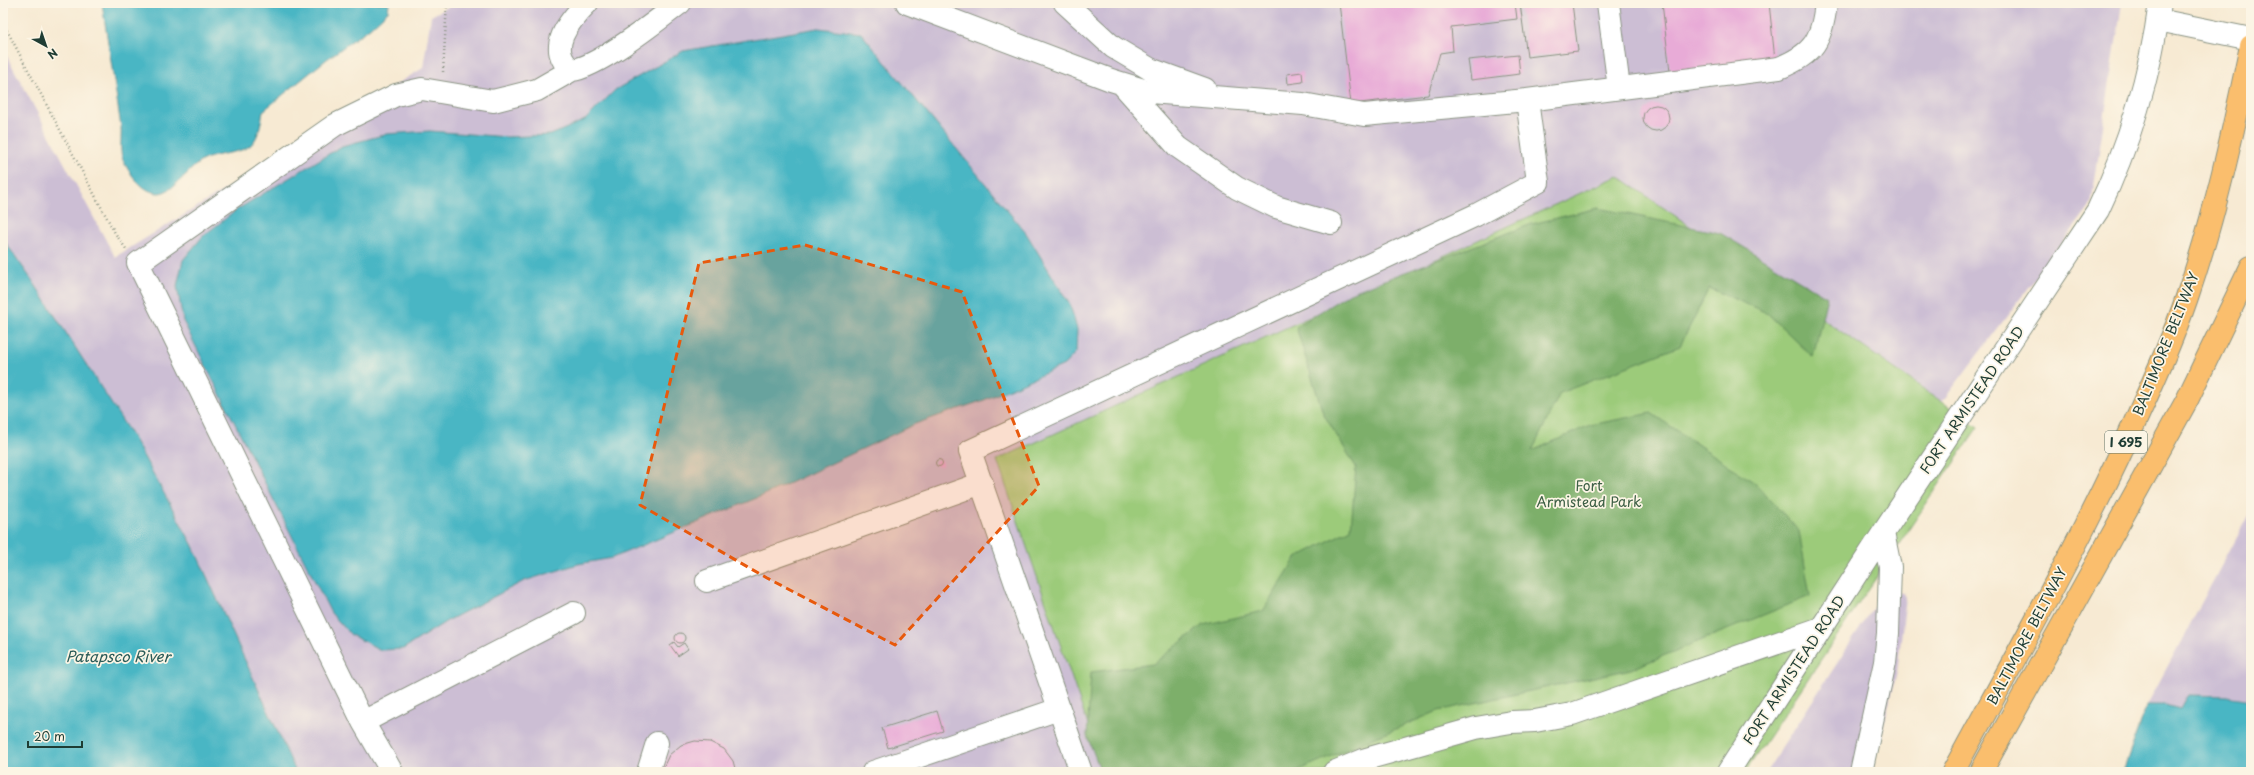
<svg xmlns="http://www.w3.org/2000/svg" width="2254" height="775" viewBox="0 0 2254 775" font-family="'Playpen Sans',sans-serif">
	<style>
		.industrial { fill: #ccbed4 }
		.green { fill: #9ccb7a; stroke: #5e8457 }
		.forest { fill: #7daf6a; stroke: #4e764f }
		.water { fill: #49b6c4; stroke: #347a7c }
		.building { fill: #e8abd7 }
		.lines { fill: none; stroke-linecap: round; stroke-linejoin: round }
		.minor-casing { stroke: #8b9484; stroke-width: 24 }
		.highway-casing { stroke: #8b9484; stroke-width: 24 }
		.path { stroke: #8b9484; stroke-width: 2.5; stroke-dasharray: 1 3; stroke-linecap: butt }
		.minor { stroke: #fff; stroke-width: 22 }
		.highway { stroke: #fabe6d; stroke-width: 22 }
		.marked { fill: #e8590c; fill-opacity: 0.2; stroke: #e8590c; stroke-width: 3; stroke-dasharray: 8 5; stroke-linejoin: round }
		.labels { text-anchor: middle; stroke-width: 3.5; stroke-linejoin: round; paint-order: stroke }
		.shield { fill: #fcf5e5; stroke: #617469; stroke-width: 1 }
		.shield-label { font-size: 13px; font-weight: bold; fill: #1f3d34 }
		.street-label { font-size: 14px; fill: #1f3d34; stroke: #fcf5e5 }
		.park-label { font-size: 14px; fill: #3e6046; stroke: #fcf5e5 }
		.water-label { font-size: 15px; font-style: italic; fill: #2a5b58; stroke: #fcf5e5 }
	</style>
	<rect width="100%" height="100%" fill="#fcf5e5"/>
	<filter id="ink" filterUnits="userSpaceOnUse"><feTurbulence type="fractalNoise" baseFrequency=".025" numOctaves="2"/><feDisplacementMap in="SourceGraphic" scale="8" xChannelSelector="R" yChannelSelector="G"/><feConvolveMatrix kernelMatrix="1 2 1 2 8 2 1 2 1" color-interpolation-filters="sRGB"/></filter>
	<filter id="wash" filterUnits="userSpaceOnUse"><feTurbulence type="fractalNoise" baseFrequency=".012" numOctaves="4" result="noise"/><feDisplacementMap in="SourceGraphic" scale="16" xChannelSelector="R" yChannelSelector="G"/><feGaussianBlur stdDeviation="0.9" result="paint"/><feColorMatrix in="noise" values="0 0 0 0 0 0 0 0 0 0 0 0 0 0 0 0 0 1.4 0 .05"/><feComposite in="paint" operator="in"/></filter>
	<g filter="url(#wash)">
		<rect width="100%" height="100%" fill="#f7ead3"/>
		<path class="industrial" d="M455,3h1667l-31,202 -149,197 -324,-226 -621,284 107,312h-808l-104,-228 -58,-105 -100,-156 -31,-44v-190l112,208 308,-189 8,-52z
			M2251,510v190l-24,-4 -39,-1 -8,14 -15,-4h-18z
			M1903,592l3,5 -9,75 -25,100h-106l117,-179z"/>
		<path class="green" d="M1618,176l360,251 -233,345h-641l-107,-312z"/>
		<path class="forest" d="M1598,208l122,25 107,64 -14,60 -46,-44 -58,-25 -29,58 -120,47 -28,58 58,-26 61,-12 104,70 44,48 11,65 -179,73 -193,42 -144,61h-193l-14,-36 4,-64 62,-8 50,-39 60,-14 33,-53 55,-29 5,-62 -33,-54 -27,-86 54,-34 182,-69z"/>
		<path class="water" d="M102,3h287l-1,8 -17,16 -44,32 -64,52c-7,46 -17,36 -55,47 -17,5 -32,34 -49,35 -16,0 -30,-20 -36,-33 -4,-9 -1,-23 -2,-33 -6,-42 -13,-83 -19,-124z
			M818,28l43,5 165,200 44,72 7,24 -1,23 -12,13 -80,35 -69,24 -151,71 -152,63 -34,6 -54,17 -77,40 -44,28 -22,1 -30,-15 -20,-22 -148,-292 -6,-35 6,-26 20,-24 35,-27 104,-63 45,-12 43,-3 77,6 44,-2 34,-15 30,-30 68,-39z
			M3,239l31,44 100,156 58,105 104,228h-293z
			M2188,695l39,1 24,4v72h-128l24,-67h18l15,4z"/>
		<g id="blocks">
			<path class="building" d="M1339,3h176l2,16 -66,8 2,24 -13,2 -12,42 -77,9z
				M1520,3h52l6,48 -51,6z
				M1662,3h107l6,57 -105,12z
				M1518,55l2,19 -49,6 -3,-20z
				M1302,72l1,10 -15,2 -1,-10z
				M1643 118a13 13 0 1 1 26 0a13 13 0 1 1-26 0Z
				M935.5 463a3.5 3.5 0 1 1 7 0a3.5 3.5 0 1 1-7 0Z
				M675 638a5 5 0 1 1 10 0a5 5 0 1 1-10 0Z
				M674,642l4,5 6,-4 4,6 -10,7 -8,-11z
				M937,711l6,20 -55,17 -6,-20z
				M695,741l15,1 14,7 9,12 3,11h-75l8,-17 12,-10z"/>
		</g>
	</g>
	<g filter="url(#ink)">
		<use href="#blocks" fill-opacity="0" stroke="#8b9484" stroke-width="1"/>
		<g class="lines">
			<defs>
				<path id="minor" d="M587,3c-18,18 -42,46 -15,67 25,-2 86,-50 108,-67
					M907,3l204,77 39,12 153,12 61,11 163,-15 11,82 -62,33 -506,236 111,321
					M1065,3l48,44 37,22 55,20
					M1608,3l11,85
					M2158,20l93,19
					M1122,84l56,63 59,41 39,19 55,16
					M1527,100l252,-32c35,-14 43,-28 47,-65
					M707,581l275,-98
					M363,722l211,-109
					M392,772l-29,-50 -225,-459 197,-138 61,-30 26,-6 71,12 44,-11 35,-20
					M648,772l9,-29
					M873,772l186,-63
					M1334,772l32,-13 110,-31 35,-6 24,-1 37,-7 249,-86
					M1728,772l155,-239 215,-323c32,-67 52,-133 62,-207
					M1861,772l24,-110 3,-29 2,-66 -7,-34"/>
				<path id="highway" d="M1953,772c64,-118 131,-236 186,-359 17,-37 34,-75 47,-113 29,-83 47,-168 65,-254
					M1981,772l206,-372 64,-133"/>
			</defs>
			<use href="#minor" class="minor-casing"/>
			<use href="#highway" class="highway-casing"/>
			<path class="path" d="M3,23l112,210 11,16
				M443,72l4,-69"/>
			<use href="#minor" class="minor"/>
			<use href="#highway" class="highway"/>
		</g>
	</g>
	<path class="marked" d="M805,245l157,47 77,194 -144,159 -128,-67 -127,-73 59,-242z"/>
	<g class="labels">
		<rect class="shield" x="2105" y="431" width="42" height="22" rx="3"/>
		<g class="shield-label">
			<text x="2126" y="447">I 695</text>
		</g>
		<g class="street-label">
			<text transform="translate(2166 344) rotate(-68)" y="5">BALTIMORE BELTWAY</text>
			<text transform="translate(1972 400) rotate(-56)" y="5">FORT ARMISTEAD ROAD</text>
			<text transform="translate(2027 636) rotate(-62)" y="5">BALTIMORE BELTWAY</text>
			<text transform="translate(1794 670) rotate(-57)" y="5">FORT ARMISTEAD ROAD</text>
		</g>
		<g class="park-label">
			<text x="1589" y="491">Fort<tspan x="1589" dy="16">Armistead Park</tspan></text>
		</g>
		<g class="water-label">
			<text x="118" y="662">Patapsco River</text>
		</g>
	</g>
	<rect width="2254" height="775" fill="none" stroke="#fcf5e5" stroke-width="16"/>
	<g transform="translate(46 46) rotate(140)" stroke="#fcf5e5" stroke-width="3" paint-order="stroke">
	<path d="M0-3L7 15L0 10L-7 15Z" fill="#1f3d34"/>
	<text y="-6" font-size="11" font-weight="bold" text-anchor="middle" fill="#1f3d34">N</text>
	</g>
	<path d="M28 741v6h54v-6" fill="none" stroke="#1f3d34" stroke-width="2"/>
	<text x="34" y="741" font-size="12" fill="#1f3d34" stroke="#fcf5e5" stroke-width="3" paint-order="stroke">20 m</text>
</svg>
